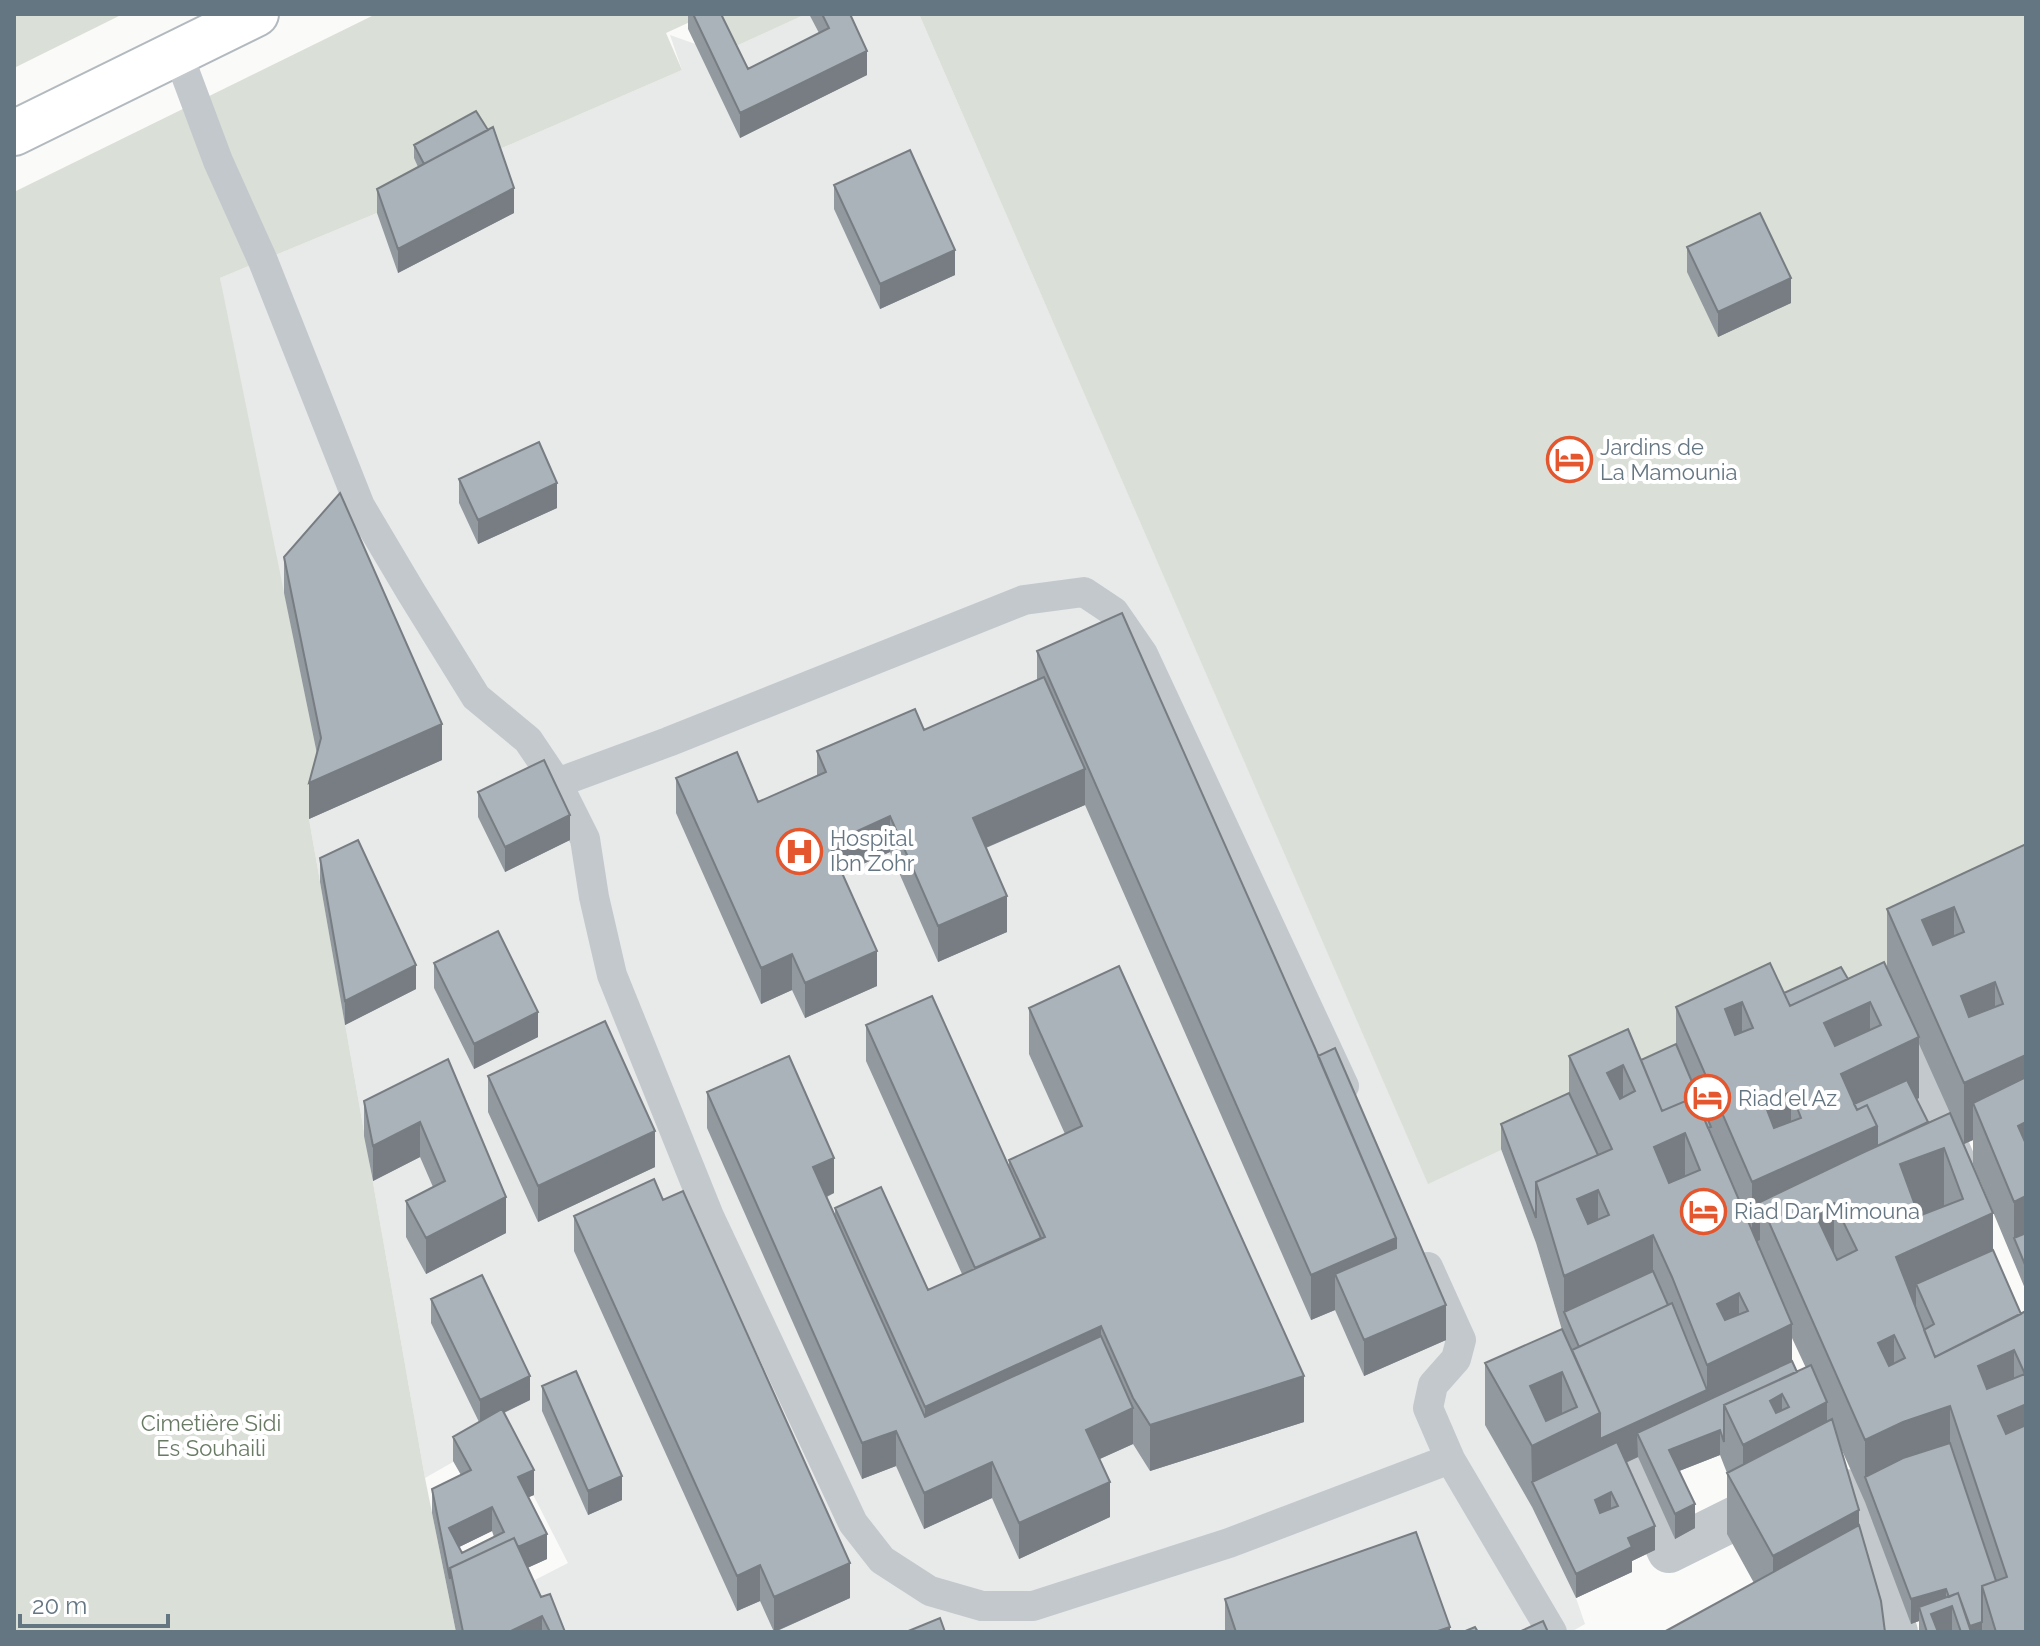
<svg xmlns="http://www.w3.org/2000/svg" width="2040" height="1646" viewBox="0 0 2040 1646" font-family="Raleway,sans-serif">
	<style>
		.built { fill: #e8e9e9 }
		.green { fill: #dadfd7 }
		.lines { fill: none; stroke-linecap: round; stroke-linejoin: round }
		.secondary-casing { stroke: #b3babf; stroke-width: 48 }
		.service { stroke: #c3c8cc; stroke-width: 30 }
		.minor { stroke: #c3c8cc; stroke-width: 44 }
		.secondary { stroke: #fff; stroke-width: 44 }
		.wall { fill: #929a9f; fill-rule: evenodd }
		.shaded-wall { fill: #777d82 }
		.building { fill: #aab3b9; stroke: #777d82; stroke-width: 2; fill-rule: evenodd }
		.labels { text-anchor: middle; stroke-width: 8; stroke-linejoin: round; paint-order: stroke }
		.poi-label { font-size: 22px; fill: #657683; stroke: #fff; text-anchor: start }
		.park-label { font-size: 22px; fill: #687a64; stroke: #fff }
	</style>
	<rect width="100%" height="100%" fill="#fafaf8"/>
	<path class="built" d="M806,14h113l509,1169 73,-34 35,94 28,94 -32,170 44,91 9,26 -14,8h-1020l-20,-50 37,-19 -66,-129 -77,44 -116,-659 -89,-541 157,-65 116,-61 189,-82 -12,-35 51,18z"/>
	<path class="green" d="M14,14h109l-109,54z
		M376,14h430l-85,39 -18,-37 -37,17 16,37 -189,82 -116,61 -157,65 101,496 -12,45 116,659 31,154h-442v-1440z
		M919,14h1107v891l-598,279z"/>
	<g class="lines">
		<defs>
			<path id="secondary" d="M14,133l242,-119"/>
		</defs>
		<use href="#secondary" class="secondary-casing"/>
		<path class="service" d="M178,54l40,107 45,100 97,245 51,86 65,105 52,43 29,43 28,56 9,58 18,78 97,241 144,307 29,37 48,31 52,15h51l196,-63 221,-84 102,173
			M557,783l111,-41 356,-142 60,-8 30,20 29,42 201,432
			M1428,1267l33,73 -5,19 -23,26 -5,23 22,51"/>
		<path class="minor" d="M1898,1030l61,145
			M1632,1471l37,80 113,-56
			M1845,1491l51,141"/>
		<use href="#secondary" class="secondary"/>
	</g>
	<path class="wall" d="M688,14h33l27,55 71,-36 -10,-19h41l17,61 -127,63 -52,-109z
		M488,130l26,83 -116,60 -21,-60v-24l41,-22 -4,-9v-13z
		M834,185l121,90 -75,34 -46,-100z
		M1687,247l104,56 -73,34 -31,-65z
		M459,479l98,29 -79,36 -19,-41z
		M284,557l158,203 -133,59 8,-65 -33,-161z
		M1037,651l281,405 128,284 -82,36 -29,-66 -24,10 -226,-515 -99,43 21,84 -69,30 -48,-110 -48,21 35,113 -72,32 -13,-28 -31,14 -85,-191v-35l82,24 59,-26v-25l107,-21 113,-49z
		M478,792l92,48 -65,32 -27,-55z
		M2026,844v447l-53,-127v-24l-9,4 29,106 28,64 5,-3v321h-107v-11l-8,3 -46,-122 -25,-56 19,79 -105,58 -27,-49v-61l-7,-18 -41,16 16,57 -20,11 -37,-82 -12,6 29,87 -23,11v11l-56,26 -44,-91 -47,-82v-62l77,-33 -26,-87 -35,-94v-25l68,-31v-37l72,4 35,-16v-37l108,-14 64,-14 39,-11v-59zM1919,1044l31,69 -22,9 -11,-23 2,-1zM1792,1338l14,30 -9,4 -5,-11z
		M320,858l96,131 -71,36 -25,-143z
		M434,963l104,74 -64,32 -40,-81z
		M1029,1008l275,414 -154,49 -17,-27 -33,15 10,58 -91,42 -27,-61 -68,31 -28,-63 -34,13 -155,-351v-36l127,101 -7,4 8,18v-7l93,82 34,-16 -96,-213v-36l143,143v-8l56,-26 -36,-80z
		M448,1059l58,174 -80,41 -20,-37v-36l27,-14 -13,-30 -47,24 -9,-45v-35z
		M488,1076l167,91 -117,55 -50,-110z
		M574,1216l276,382 -75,34h-1l-14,-31 -23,10 -163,-360z
		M431,1299l99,101 -26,13 30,82 -6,2 19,62 -20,9 14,29 24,35h-109l-24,-119v-24l29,-14 -8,-14v-24l26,-15 -48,-99zM492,1531l2,6 -32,16 -3,-6z
		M542,1386l80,114 -34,15 -46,-104z
		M1225,1599l225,33h-225z"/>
	<path class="shaded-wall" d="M867,51v24l-127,63v-25z
		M514,188v25l-116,60v-24z
		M955,250v25l-75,34v-25z
		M1791,278v25l-73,34v-25z
		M557,483v25l-79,36v-24z
		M442,724v36l-133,59v-36z
		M1085,769v36l-112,48v-35z
		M570,815v25l-65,32v-25z
		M890,816v36l-61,27v-35z
		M1007,896v36l-69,30v-36z
		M1954,907v61l-32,13v-61z
		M877,951v35l-72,32v-35z
		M792,954v36l-31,14v-36z
		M416,965v24l-71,36v-24z
		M1995,982v62l-34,13v-61z
		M1742,1002v61l-17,-54z
		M1870,1002v58l49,-23v61l-67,32 -28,-107z
		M538,1012v25l-64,32v-25z
		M2026,1055v61l-53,-13v37l-9,4v-61z
		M1623,1065v62l-16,-54z
		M1791,1092v61l-27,10v-61z
		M420,1122v35l-47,24v-35z
		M2026,1122v61l-8,-57z
		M1877,1126l67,22v61l-44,16 -66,-22v61l-74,-62v38l-8,4v-62z
		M655,1131v36l-117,55v-36z
		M1685,1133v61l-31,14v-61z
		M834,1158v35l-21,9v-35z
		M1598,1190v61l-21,-52z
		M2026,1196v61l-12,-19v-36z
		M506,1197v36l-80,41v-36z
		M1993,1213v61l-77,10v25l-20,-52z
		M1653,1235v61l-89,16v25v-61z
		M1396,1238v46l-61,-10v36l-24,10v-45z
		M1739,1293v57l53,-26v61l-155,48 1,24 -38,17 -68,8 -2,-96 32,-14v59l38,-18 107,-23v-25l10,-61z
		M1446,1305v35l-82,36v-36z
		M1101,1326v46l-176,81v-46z
		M1894,1335v61l-16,-53z
		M2014,1350v59l10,-4v61l-74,-60v61l-85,10v-37l113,-74z
		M530,1376v24l-50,24v-24z
		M1304,1376v46l-154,49v-46z
		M1782,1394v31l45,-23v62l-84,37v-56l27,-44z
		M1133,1408v36l-47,21v-35z
		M1720,1430v25l-51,20v-25z
		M896,1431v35l-34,13v-36z
		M992,1462v36l-68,31v-36z
		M534,1470v25l-16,7v-25z
		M622,1476v24l-34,15v-24z
		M1110,1482v35l-91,42v-36z
		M1611,1492v25l-16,8v-25z
		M1695,1504v24l-20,11v-25z
		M492,1507v24l-43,21v-24z
		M1859,1510v61l-86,46v-61z
		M1655,1526v24l-23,11v11l-56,26v-24l52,-36z
		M547,1534v25l-90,41 -5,-22z
		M850,1563v35l-76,34v-35z
		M760,1565v36l-23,10v-35z
		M1946,1589v19l6,-2v26h-21l-12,-25v14l-8,3v-25z
		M542,1616v16h-33z
		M1982,1622v10h-21v-3z
		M1450,1627v5h-15z"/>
	<path class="building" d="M693,14h28l27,55 81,-41 -7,-14h28l17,37 -127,62z
		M476,111l12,19 -64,34 -10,-19z
		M493,127l21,61 -116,61 -21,-60z
		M910,150l45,100 -75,34 -46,-99z
		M1760,213l31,65 -73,34 -31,-65z
		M539,442l18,41 -79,37 -19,-41z
		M340,493l102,231 -133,59 12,-45 -37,-181z
		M1122,613l193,435 81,190 -85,37 -274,-624z
		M1044,677l41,92 -112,49 34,78 -69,30 -48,-110 -61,28 48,107 -72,32 -13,-29 -31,14 -85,-190 61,-26 21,50 68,-30 -9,-21 98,-42 9,21z
		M544,760l26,55 -65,32 -27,-55z
		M358,840l58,125 -71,36 -25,-143z
		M2026,844v211l-62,28 -77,-174zM1954,907l10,25 -31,13 -11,-25zM1995,982l8,22 -34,13 -8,-21z
		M498,931l40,81 -64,32 -40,-81z
		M1884,962l35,75 -78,37 16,36 10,-5 10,21 -125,56 -76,-175 94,-44 20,43zM1742,1002l11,26 -18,7 -10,-26zM1870,1002l11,23 -46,21 -11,-23zM1791,1092l10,26 -27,10 -10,-26z
		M1119,966l185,410 -154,49 -17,-27 -32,-72 -176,81 -90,-199 46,-21 47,103 117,-53 -36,-77 73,-34 -53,-118z
		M1841,967l7,12 -58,27 -6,-13z
		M932,996l109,242 -66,30 -109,-243z
		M605,1021l50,110 -117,55 -50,-110z
		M1628,1029l34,82 33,-14 97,227 -85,41 -35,-88 -19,-42 -89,41 -28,-94 76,-33 -43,-93zM1623,1065l12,26 -15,8 -13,-26zM1685,1133l15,37 -31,13 -15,-36zM1598,1190l11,25 -21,9 -11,-25zM1739,1293l9,18 -23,9 -8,-16z
		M1676,1044l35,83 -3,1 -13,-31 -33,14 -21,-51z
		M1335,1048l111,257 -82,35 -29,-66 61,-26v-10l-78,-182z
		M789,1056l45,102 -21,9 112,250 176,-81 32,72 -47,22 24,52 -91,41 -27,-61 -68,31 -28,-62 -34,12 -155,-351z
		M448,1059l58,138 -80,41 -20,-37 39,-20 -25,-59 -47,24 -9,-45z
		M2026,1077v45l-8,4 8,18v52l-12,6 -41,-99z
		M1907,1080l21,42 -51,24v-20l-10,-21 -10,5 -3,-6z
		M1569,1093l29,62 -62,27v36l-35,-94z
		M1950,1113l43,100 -97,44 39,100 91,-46v99l-2,-5 -26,11 8,18 20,-9v207h-30l-14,-46 25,-9 -57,-171 -47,16 -38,18 -105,-238 102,-49zM1944,1148l19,51 -44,17 -19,-52zM1834,1203l23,47 -20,10 -22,-47zM1894,1335l11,23 -16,8 -11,-23zM2014,1350l11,24 -38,15 -9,-23z
		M654,1179l9,21 20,-9 167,372 -76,34 -14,-32 -23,11 -163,-360z
		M2026,1233v34l-12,-29z
		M1993,1250l28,64 -86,43 -11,-27 10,-6 -18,-40z
		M1653,1271l15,34 -89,42 -15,-35z
		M482,1275l48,101 -50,24 -49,-101z
		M1672,1303l35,87 -107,49v-26l-28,-63z
		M1562,1329l38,84 -68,33 -47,-83zM1562,1372l15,35 -31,14 -16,-35z
		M1792,1361l5,11 -73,33v37l-4,-12 -51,20 26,54 -20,10 -38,-81z
		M1811,1365l16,37 -84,43 -19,-40zM1782,1394l7,13 -13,6 -6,-12z
		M576,1371l46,105 -34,15 -46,-105z
		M502,1409l32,61 -16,7 29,57 -29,13 -4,-9 -64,30v11l-18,-90 39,-19 -18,-33zM492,1507l12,25 -42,21 -13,-25z
		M1832,1419l27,91 -86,46 -46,-83z
		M1617,1442l38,84 -27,12 4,9 -56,27 -44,-92zM1611,1492l7,14 -18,7 -5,-13z
		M1950,1443l46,138 -14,5v36l-12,4 -12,-33 -9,4 -3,-8 -35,10 -46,-122 38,-19z
		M1859,1525l22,76 4,31h-221z
		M1416,1532l34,95 -15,5h-199l-11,-33z
		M514,1538l27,59 9,-3 15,38h-15l-8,-16 -33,16h-46l-13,-64z
		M1958,1593l13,39h-10l-9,-26 -21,8 7,18h-11l-8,-25z
		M940,1618l5,14h-39z
		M1543,1621l5,11h-29z
		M1475,1627l3,5h-15z"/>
	<defs>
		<symbol id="hotel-ring" viewBox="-11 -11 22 22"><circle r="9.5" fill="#fff" stroke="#e4572e" stroke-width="1.5"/><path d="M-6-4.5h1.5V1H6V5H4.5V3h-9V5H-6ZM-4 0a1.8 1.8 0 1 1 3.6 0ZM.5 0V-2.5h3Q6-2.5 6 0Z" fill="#e4572e"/></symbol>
		<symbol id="hospital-ring" viewBox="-11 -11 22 22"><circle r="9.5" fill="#fff" stroke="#e4572e" stroke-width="1.5"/><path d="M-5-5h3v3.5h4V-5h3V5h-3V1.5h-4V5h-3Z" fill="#e4572e"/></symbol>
	</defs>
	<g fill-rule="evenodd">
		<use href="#hotel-ring" x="1544" y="434" width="51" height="51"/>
		<use href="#hospital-ring" x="774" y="826" width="51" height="51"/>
		<use href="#hotel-ring" x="1682" y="1072" width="51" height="51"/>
		<use href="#hotel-ring" x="1678" y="1186" width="51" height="51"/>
	</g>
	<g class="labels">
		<g class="poi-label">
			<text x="1600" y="455">Jardins de<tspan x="1600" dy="25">La Mamounia</tspan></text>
			<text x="830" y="846">Hospital<tspan x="830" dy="25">Ibn Zohr</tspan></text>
			<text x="1738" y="1106">Riad el Az</text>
			<text x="1734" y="1219">Riad Dar Mimouna</text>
		</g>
		<g class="park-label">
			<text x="211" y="1431">Cimetière Sidi<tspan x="211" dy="25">Es Souhaili</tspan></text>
		</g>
	</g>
	<rect width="2040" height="1646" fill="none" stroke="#657683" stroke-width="32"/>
	<path d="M20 1614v12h148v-12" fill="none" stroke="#657683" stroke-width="4"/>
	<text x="32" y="1614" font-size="24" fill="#657683" stroke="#ffffff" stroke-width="6" paint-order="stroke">20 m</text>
</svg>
